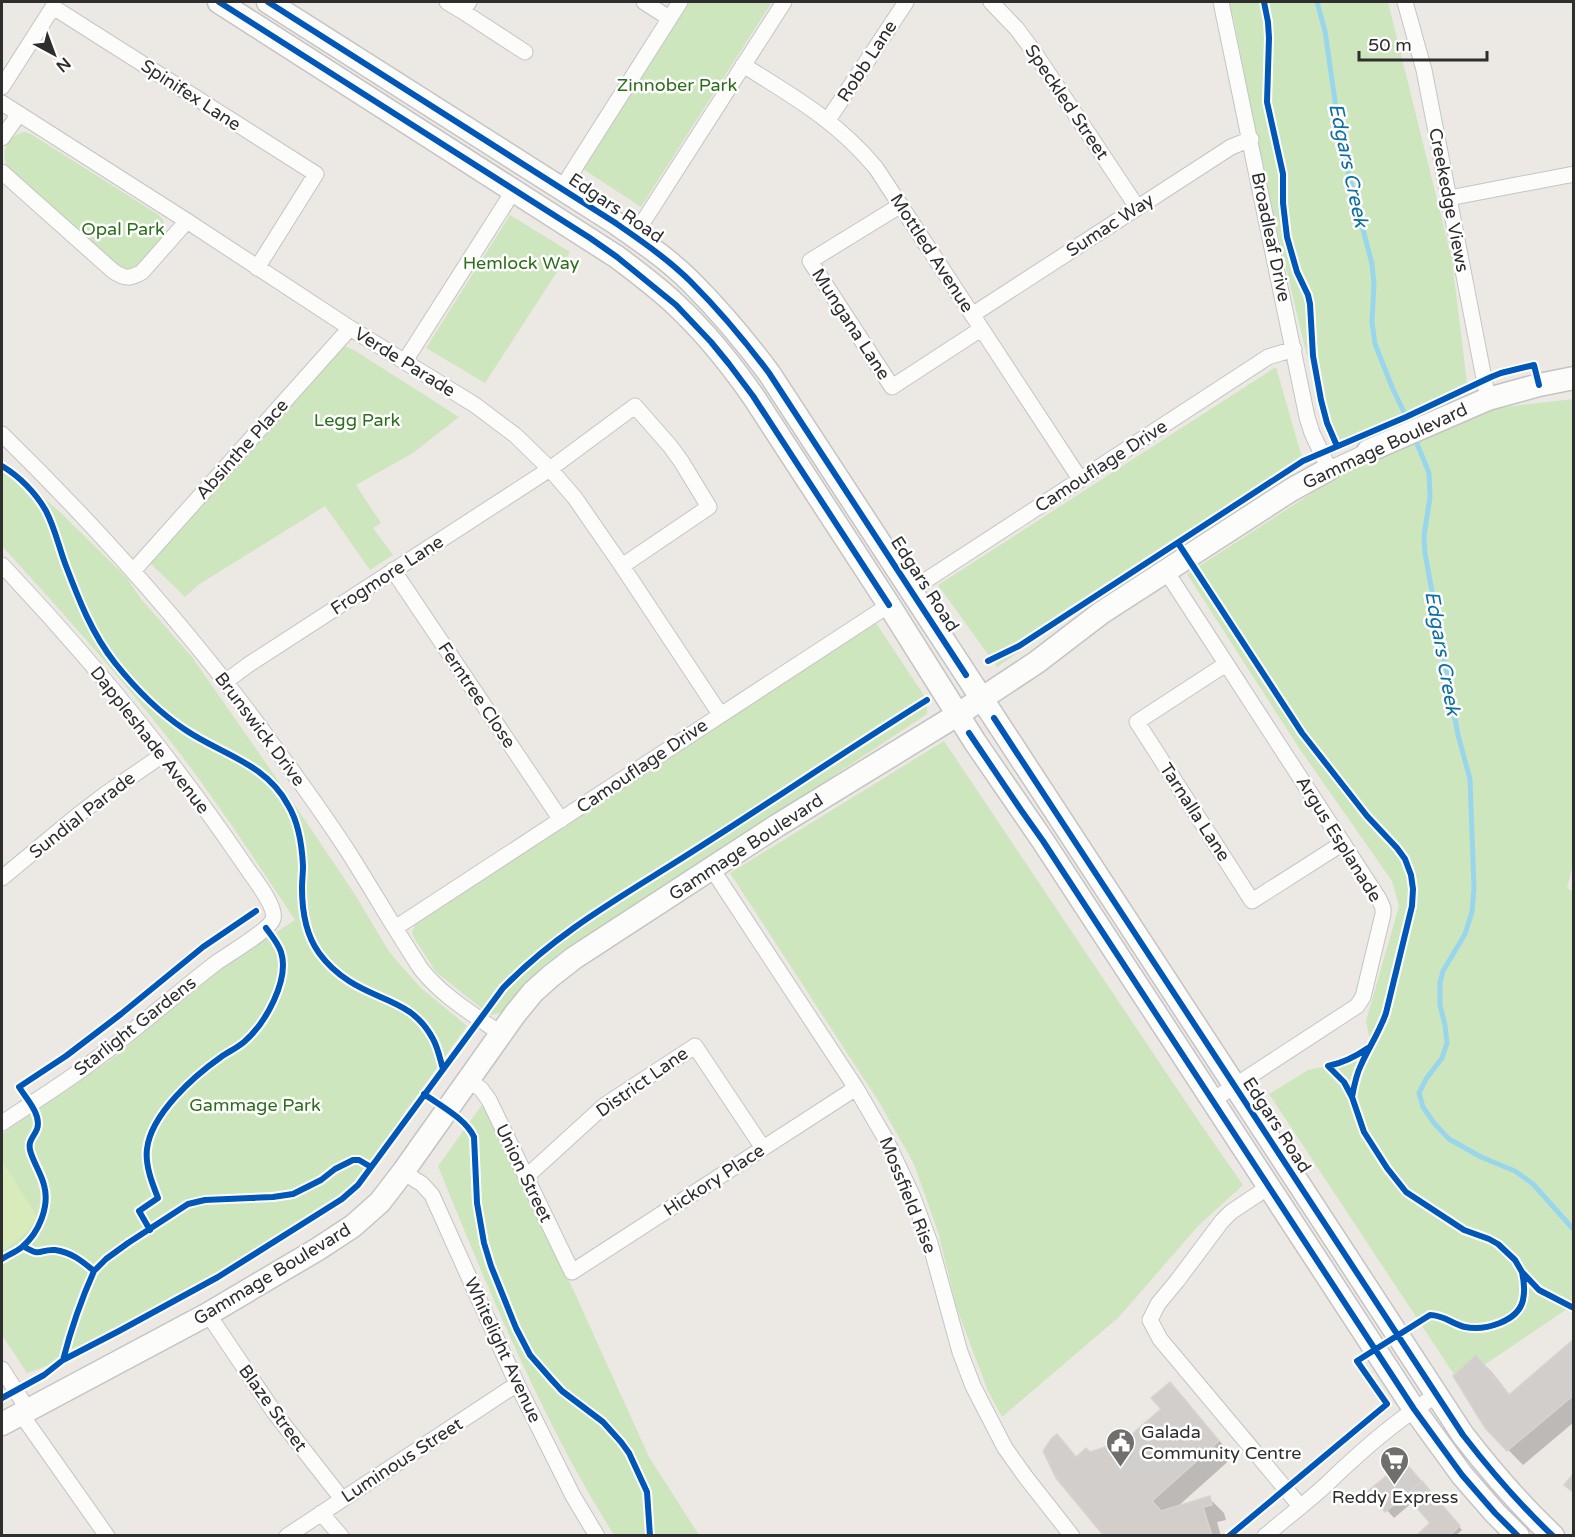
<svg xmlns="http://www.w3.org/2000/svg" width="1575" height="1537" viewBox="0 0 1575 1537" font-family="'Varela Round',sans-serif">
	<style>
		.green { fill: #cee6be }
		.pitch { fill: #d9eabb }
		.shadow { fill: #0003 }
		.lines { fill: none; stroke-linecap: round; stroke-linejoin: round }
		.stream { stroke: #99d6ec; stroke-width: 5 }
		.building { fill: #d1cecb; stroke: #d7d4d0; stroke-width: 1.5 }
		.street-casing { stroke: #c5c4c5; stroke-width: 17 }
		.secondary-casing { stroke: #c5c4c5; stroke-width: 25 }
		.street { stroke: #fcfcfb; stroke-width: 15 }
		.secondary { stroke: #fcfcfb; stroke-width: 22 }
		.cycleway-casing { stroke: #fff; stroke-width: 10 }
		.cycleway { stroke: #0057b8; stroke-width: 6 }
		.labels { text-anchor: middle; stroke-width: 5; stroke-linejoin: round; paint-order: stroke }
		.street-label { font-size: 18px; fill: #2e2e2e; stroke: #fff }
		.park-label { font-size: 18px; fill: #2c6e1b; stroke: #fff }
		.poi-label { font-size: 18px; fill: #2e2e2e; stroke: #fff; text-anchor: start }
		.water-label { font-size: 20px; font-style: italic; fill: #0d6fa3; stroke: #fff }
	</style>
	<rect width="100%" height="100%" fill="#ece8e4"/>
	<path class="green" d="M690,2h82l-131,205 -58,-38z
		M1228,2h160l64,258 15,123 -19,14 -116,50 -28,-103 -44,-187 -26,-137z
		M24,132l7,2 128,81c4,5 8,10 6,16 -2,9 -26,37 -34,38 -5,2 -9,-1 -14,-3l-109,-98c-8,-16 -1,-32 16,-36z
		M510,215l60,37 -85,131 -59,-35z
		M345,346l9,4 105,67 -46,36 -57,32 25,38 -8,5 20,27 -23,15 -45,-64 -127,79 -13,12 -35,-34z
		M1276,367l27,94 -306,206 -59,-82z
		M1573,399l1,462 -7,27 7,4 -1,416 -3,-1 -111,75 -190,-288 39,-24 30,-6 15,-6 18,-12 -5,-25 33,-115 -7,-25 -93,-133 -112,-174 159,-103 140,-62z
		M2,461l61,54 63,62 15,22 51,58 92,132 72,107 32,54 9,11 24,27 46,38 -62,86 -47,73 -16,14 -124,78 -99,54 -56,29 -36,13 -25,-38v-201l74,-50 41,-29 87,-73 30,-22 61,-40c-39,-59 -77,-117 -120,-173 -54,-70 -114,-136 -173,-201z
		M876,623l51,77v14l-204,135 -152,96 -28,21 -38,46 -15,3 -54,-43 -22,-34 -2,-5 4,-11z
		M944,741l258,385 41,59 -45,41 -79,91 -117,100 -14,-26 -31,-82 -19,-77 -24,-68 -35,-62 -149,-229z
		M484,1102l89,187 76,168 50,78h-85c-72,-114 -125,-244 -176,-369z"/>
	<path class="pitch" d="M2,1161l35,55c-9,18 -19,24 -35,35z"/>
	<path class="shadow" d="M1574,1341v81l-51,43 -37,-38 -10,-70 15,14 19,24z
		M1170,1384l15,15 48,58 -57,51 33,-10 15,15 2,7 -9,2 4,14h-115l-49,-100 20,22 48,-16 38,-32z
		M1411,1470l51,60 -7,6h-37l14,-12 -18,-23 -20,17 -24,-27z"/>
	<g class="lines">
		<path class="stream" d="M1317,2l8,29 11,77 10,56 26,100 2,20 -2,38 3,22 17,43 19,40
			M1414,436l15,37 1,24 -6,39 1,17 33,182 12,44 4,109 -2,24 -7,22 -22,37 -3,12v22l5,20 2,18 -5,15 -16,21 -7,14 4,14 11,16 15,16 32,18 34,14 18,13 41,46"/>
	</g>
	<path class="building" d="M1574,1339v56l-67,56 -22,-23 -32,-52 23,-21 33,40z
		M1170,1382l49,59 -67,60 9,10 49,-15 2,9 -9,2 9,29h-108l-48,-58 -13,-27 9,-13 5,-4 19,23 10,-9 4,4 34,-11 37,-32 -10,-11z
		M1404,1461l18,21 -37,30 -17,-21z
		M1574,1473v20l-10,-8z
		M1422,1481l38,45 -11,10h-33l14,-13 -24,-28z"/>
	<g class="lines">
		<defs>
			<path id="street" d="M447,2l15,9 7,-9
				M644,2l25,16
				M991,2l26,27 17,23 103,155
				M1221,2l86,415 5,16 17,36 39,-18
				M1405,2l19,68 64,329
				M462,11l63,41
				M743,65c51,32 94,56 133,103l204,311
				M2,87l51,-80 263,167 -59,94
				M2,103l185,118 163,107 125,77 40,30 35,34 25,29 47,68 98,148
				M828,120l78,-118
				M2,138l17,-24
				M2,172l111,99c12,8 17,8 29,1l45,-51
				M562,188l118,-186
				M1449,198l125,-24
				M901,205l-91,56 82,126 89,-58
				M634,236l150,-234
				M972,315l259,-168 20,-8
				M405,361l109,-171
				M2,434c98,96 190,199 271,311 26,35 52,71 76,108 24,38 47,78 72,116 21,27 52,45 80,65
				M2,565c88,93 170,193 242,299 7,11 33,42 29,55 -4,12 -45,35 -57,44 -42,32 -81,68 -124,99 -29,22 -60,41 -90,61
				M134,570l216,-242
				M393,570l168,250
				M1166,571l213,328 4,9v6l-20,83 -6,9 -144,94
				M911,590l357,-233 26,-8
				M1226,664l-89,58 115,179 91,-58
				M225,682l23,-17 302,-196 85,-63 35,40 11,15 28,46 -87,59
				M712,869l144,219 29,50 27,57 18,48 30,109 13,34 32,62 20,28 47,60
				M2,878l76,-63 29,-22 57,-39
				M395,928l494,-323
				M468,1080l13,9 8,11 83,172 284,-184
				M403,1172l19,12 10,11 85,189 56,112 24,40
				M526,1177l79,-72 90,-59 68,102
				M1270,1186l-39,26 -9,9 -45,60 -19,23 -8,16 10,19 140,167
				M208,1314l66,98 68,87
				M2,1369l26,41
				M21,1414l86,122
				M321,1513l20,23
				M287,1536l230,-152
				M1265,1536c21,-18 44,-35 64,-54 33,-32 68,-63 108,-87"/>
			<path id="secondary" d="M219,2l398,255c20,15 40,30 58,47 29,27 55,59 78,92l136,209 86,137 68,99 371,568 48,66 33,38 23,23
				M268,2l346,220c26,18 54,37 77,60 28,28 54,59 78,91l694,1062c27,35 57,70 90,101
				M1368,451l120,-52 51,-14 35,-7
				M2,1424l206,-110 110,-65 35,-23 27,-24 23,-30 112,-158 18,-22 18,-16 23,-18 204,-133 179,-110 80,-53 64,-49 190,-123 38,-21"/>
		</defs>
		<use href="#street" class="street-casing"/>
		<use href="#secondary" class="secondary-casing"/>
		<use href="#street" class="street"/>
		<use href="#secondary" class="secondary"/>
		<defs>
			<path id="cycleway" d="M219,2l371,236 27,19 59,48 35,37 18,22 24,32 136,209
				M268,2l346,220c26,18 54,37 77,60 28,28 54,59 78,91l197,302
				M1264,2l4,20 1,16 -2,64 16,72v29l4,34 10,35 11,23 2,9 3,52 8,44 6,23 10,23
				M2,466c17,10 34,27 44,45 9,17 13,37 20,55 13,34 26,68 49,97 20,25 42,48 69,66 36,25 82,34 104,76 11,18 14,40 15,61 0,7 -1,15 -1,22 0,22 4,47 17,65 8,11 19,21 30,28 32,21 64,20 84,58 5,9 7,20 10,30
				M1178,543l124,190 65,83 30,32 8,11 6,16 2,14 -1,17 -26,107c-6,18 -17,34 -25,52 -5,10 -7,21 -9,32
				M988,661l31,-15 284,-185 103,-44 85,-40 10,-4 33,-8 5,20
				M994,718l469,717c27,35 57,70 90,101
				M969,733l52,77 22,31 371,568 48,66 33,38 23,23
				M1368,1048c-13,9 -25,15 -40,18l16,16 8,15 12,35 23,36 19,24 58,38 25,9 9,5 17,16 7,12 17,18 35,18
				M424,1094c17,12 42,25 50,43l3,66 7,40 7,23 25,62 14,27 21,24 11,12 41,31 18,20 8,11 18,39 3,44
				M150,1230l-11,-19 19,-13c-6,-15 -13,-33 -11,-49 4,-35 47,-73 74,-92 7,-5 16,-9 23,-15 21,-18 46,-62 37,-90 -3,-9 -10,-17 -15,-24
				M23,1246c19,12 15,3 32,4 16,2 27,11 39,21 -13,29 -23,58 -31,89
				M2,1259c6,-4 14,-7 20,-12 17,-14 28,-41 22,-62 -3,-12 -11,-23 -14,-35 -2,-10 4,-13 7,-21 5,-14 -11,-31 -18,-42l47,-31 55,-42 82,-67 53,-36
				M94,1271l12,-12 22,-16 60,-39 17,-4 68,-3 20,-3 28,-14 14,-11 18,-9h6l12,7
				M2,1398l42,-23 19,-15 56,-29 99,-54 124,-78 16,-14 145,-197c57,-59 127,-96 195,-140 77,-49 152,-100 229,-148
				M1229,1536l158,-132 -30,-43 73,-46c14,0 22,9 35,12 19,4 53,-5 58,-27 2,-9 1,-19 -1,-28"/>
		</defs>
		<use href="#cycleway" class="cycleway-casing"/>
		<use href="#cycleway" class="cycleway"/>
	</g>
	<defs>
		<symbol id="civic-pin" viewBox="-11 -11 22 30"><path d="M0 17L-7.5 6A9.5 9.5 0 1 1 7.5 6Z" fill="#706f6e" stroke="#fff"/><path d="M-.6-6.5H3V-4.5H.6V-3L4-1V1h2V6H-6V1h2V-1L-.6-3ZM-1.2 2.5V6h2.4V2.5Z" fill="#fff"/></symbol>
		<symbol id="supermarket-pin" viewBox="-11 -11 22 30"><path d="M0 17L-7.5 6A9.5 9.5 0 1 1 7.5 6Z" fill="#706f6e" stroke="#fff"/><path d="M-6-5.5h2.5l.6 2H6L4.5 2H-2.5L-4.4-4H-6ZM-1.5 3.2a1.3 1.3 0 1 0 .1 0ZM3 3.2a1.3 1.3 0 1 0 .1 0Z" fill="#fff"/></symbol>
	</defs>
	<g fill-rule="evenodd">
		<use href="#civic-pin" x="1104" y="1426" width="33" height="45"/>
		<use href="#supermarket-pin" x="1378" y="1444" width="33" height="45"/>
	</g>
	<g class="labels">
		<g class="street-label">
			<text transform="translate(867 61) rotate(-57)" y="6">Robb Lane</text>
			<text transform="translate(191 95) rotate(33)" y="6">Spinifex Lane</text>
			<text transform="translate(1067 102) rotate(56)" y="6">Speckled Street</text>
			<text transform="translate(1449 200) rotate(79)" y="6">Creekedge Views</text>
			<text transform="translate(616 208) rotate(34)" y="6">Edgars Road</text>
			<text transform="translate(1110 225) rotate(-33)" y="6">Sumac Way</text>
			<text transform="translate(1271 237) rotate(78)" y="6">Broadleaf Drive</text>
			<text transform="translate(932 253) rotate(57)" y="6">Mottled Avenue</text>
			<text transform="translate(851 324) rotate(57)" y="6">Mungana Lane</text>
			<text transform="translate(405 362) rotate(32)" y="6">Verde Parade</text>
			<text transform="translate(1385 446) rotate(-25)" y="6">Gammage Boulevard</text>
			<text transform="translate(242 449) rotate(-48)" y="6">Absinthe Place</text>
			<text transform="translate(1101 466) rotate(-33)" y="6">Camouflage Drive</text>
			<text transform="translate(387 575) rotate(-33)" y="6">Frogmore Lane</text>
			<text transform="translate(925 584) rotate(57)" y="6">Edgars Road</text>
			<text transform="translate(477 695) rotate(56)" y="6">Ferntree Close</text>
			<text transform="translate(260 729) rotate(53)" y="6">Brunswick Drive</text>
			<text transform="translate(150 740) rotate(52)" y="6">Dappleshade Avenue</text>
			<text transform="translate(642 766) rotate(-34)" y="6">Camouflage Drive</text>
			<text transform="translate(1195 812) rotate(57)" y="6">Tarnalla Lane</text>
			<text transform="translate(82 815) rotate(-38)" y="6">Sundial Parade</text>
			<text transform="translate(1339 839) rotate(58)" y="6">Argus Esplanade</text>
			<text transform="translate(746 847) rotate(-33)" y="6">Gammage Boulevard</text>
			<text transform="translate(135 1026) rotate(-38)" y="6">Starlight Gardens</text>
			<text transform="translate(642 1082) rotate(-35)" y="6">District Lane</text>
			<text transform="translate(1277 1125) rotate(57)" y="6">Edgars Road</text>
			<text transform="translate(524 1173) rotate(64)" y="6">Union Street</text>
			<text transform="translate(714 1180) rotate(-33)" y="6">Hickory Place</text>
			<text transform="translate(908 1195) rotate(68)" y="6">Mossfield Rise</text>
			<text transform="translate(272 1274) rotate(-31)" y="6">Gammage Boulevard</text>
			<text transform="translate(503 1350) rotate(65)" y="6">Whitelight Avenue</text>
			<text transform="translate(273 1408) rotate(54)" y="6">Blaze Street</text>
			<text transform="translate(402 1460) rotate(-33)" y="6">Luminous Street</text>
		</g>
		<g class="park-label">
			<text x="677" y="91">Zinnober Park</text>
			<text x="123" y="235">Opal Park</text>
			<text x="521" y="269">Hemlock Way</text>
			<text x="357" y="426">Legg Park</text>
			<text x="255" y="1111">Gammage Park</text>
		</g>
		<g class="poi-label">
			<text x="1141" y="1438">Galada<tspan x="1141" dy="21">Community Centre</tspan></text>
			<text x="1395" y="1503" text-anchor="middle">Reddy Express</text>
		</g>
		<g class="water-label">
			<text transform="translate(1349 165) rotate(78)" y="7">Edgars Creek</text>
			<text transform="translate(1443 653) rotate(80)" y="7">Edgars Creek</text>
		</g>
	</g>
	<rect width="1575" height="1537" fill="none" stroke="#2e2e2e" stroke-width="6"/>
	<g transform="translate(54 54) rotate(139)" stroke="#ffffff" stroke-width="4.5" paint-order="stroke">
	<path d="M0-4.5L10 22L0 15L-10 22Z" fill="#2e2e2e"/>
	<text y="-9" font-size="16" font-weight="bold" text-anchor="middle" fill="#2e2e2e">N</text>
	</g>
	<path d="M1359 51v9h128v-9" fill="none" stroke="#2e2e2e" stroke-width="3"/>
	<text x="1368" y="51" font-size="18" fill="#2e2e2e" stroke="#ffffff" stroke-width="4.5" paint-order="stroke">50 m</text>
</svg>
